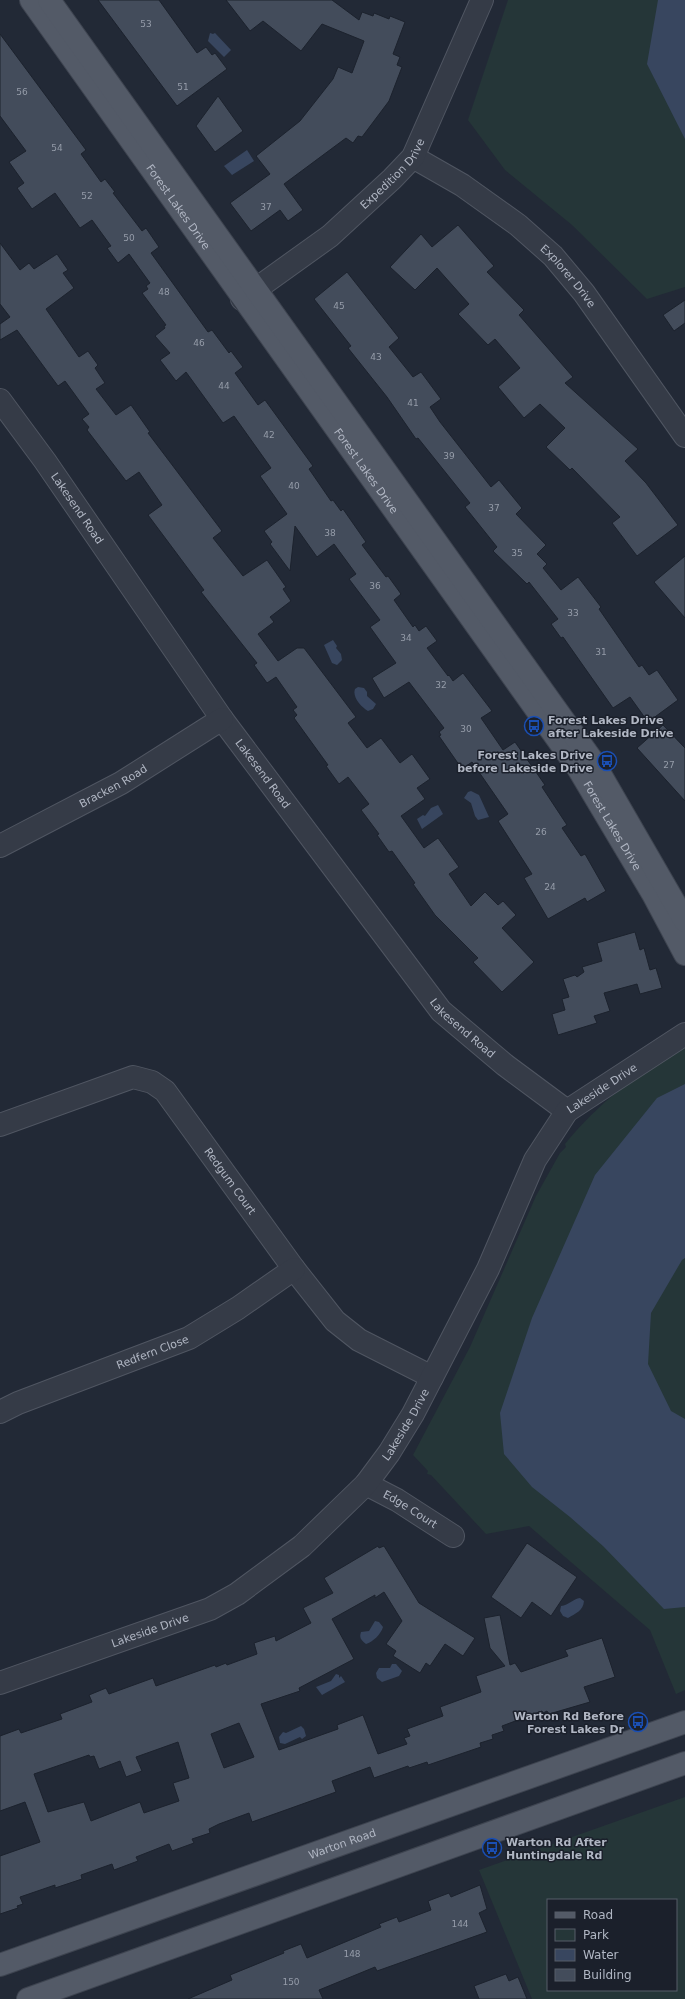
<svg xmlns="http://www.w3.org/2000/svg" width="685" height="1999" viewBox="0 0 685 1999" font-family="'DejaVu Sans',sans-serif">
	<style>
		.green { fill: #253638; fill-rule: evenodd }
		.water { fill: #38465f }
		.building { fill: #434c5b; stroke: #1c222d; fill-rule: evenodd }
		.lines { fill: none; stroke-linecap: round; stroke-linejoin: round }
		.minor-casing { stroke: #505662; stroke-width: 24 }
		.major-casing { stroke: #3e4450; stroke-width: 24 }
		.minor { stroke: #353b47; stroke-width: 22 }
		.major { stroke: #535a67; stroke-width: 22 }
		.labels { text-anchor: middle; stroke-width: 3; stroke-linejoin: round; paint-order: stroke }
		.number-label { font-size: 9px; fill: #959ca9 }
		.street-label { font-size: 11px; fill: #b0b6c3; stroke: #1b202b }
		.poi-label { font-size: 11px; font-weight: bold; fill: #b0b6c3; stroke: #1b202b; text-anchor: start }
	</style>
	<rect width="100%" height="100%" fill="#222936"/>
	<path class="green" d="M508,0h177v287l-38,12 -75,-74 -67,-55 -37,-50z
		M685,1048v642l-9,4 -26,-64 -121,-104 -43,8 -55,-59 -4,-1 1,-3 -15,-16 57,-108 66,-151 24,-43 6,-6 -1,-3c33,-40 73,-73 120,-96z
		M685,1797v202h-153l-53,-129zM548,1900h128v90h-128z"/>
	<path class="water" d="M658,0h27v139l-38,-75z
		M210,33l3,1 2,-1 16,17 -7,7 -16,-16z
		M247,150l7,11 -22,14 -8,-9z
		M333,640l4,6 -1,2 5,6 1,6 -5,5 -5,-2 -8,-18z
		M358,687l6,1 3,4v4l9,8 -3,5 -5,2c-7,-4 -16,-14 -13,-22z
		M471,791l8,4 10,22 -11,3 -3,-4 -4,-13 -7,-5 4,-6z
		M438,805l5,9 -21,15 -5,-10 6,-4 2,1 6,-8z
		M685,1084v174l-3,2 -31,53 -3,51 23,47 14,8v188l-21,2 -61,-63 -33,-29 -38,-30 -28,-33 -4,-41 32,-95 63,-143 62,-77z
		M580,1598l4,3c-1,10 -8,12 -16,17l-5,-2 -3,-5 1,-5c8,-1 12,-7 19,-8z
		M375,1621l4,1 4,5c-2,7 -10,15 -17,17 -5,-4 -7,-6 -5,-12l8,-1z
		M392,1664h4l6,7 -3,5 -17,6 -5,-4 -1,-5 3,-5h11z
		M336,1674l3,1v3l2,-2 4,6 -23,13 -6,-8 15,-6z
		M301,1726l3,3 2,7 -4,3 -2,-2 -15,7 -5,-1 -1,-6 4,-5 3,1z"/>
	<path class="building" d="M98,0h61l38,53 9,-6 6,8 3,-2 12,16 -50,37z
		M226,0h106l27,20 3,-8 11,4 1,-3 15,6 1,-3 15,6 -12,32 7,3 -3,8 5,2 -13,34 -27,36 -4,-1 -5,7 -7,-5 -62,46 19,26 -15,11 -8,-11 -29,21 -21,-28 40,-29 -14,-18 44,-35 33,-42 5,-12 14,6 12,-32 -42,-17 -21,27 -38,-30 -13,10z
		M0,34l86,116 -5,4 20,28 4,-3 10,13 -2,1 29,38 4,-3 13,19 -8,6 57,79 4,-2 17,23 2,-2 12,16 -8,6 23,32 7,-5 48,66 -4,3 22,32 2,-1 8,11 2,-2 23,33 -4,3 24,32 2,-1 13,18 -7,6 19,27 2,-2 4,6 7,-5 11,15 -10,7 21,28 1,-1 4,6 10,-8 16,21 13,17 -11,7 22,32 12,-8 30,43 -3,2 25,38 -5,3 19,28 4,-2 21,37 -19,11 -2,-4 -37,21 -24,-41 8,-4 -34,-53 10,-7 -36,-52 -10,7 -23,-33 2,-1 -2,-3 5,-4 -35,-46 -25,16 -12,-20 24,-15 -26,-36 10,-7 -31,-41 7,-5 -22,-30 -17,13 -22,-31 -5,45 -20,-27 2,-2 -8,-11 23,-17 -27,-38 11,-8 -37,-52 -11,7 -37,-51 -10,9 -16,-21 10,-7 -15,-17 10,-8 -1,-2 2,-1 -24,-32 6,-4 -2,-3 4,-3 -21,-29 -11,9 -11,-15 4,-2 -19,-26 -12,8 -25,-35 -23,16 -15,-21 7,-5 -15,-21 17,-11 -26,-35z
		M218,96l25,35 -28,21 -19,-26z
		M458,225l36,41 -7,6 37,38 -5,5 54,62 -8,6 73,66 -13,12 21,22 32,42 -41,31 -25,-33 8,-6 -48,-49 -2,2 -24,-23 19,-19 -25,-24 -16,14 -26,-31 22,-19 -25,-29 -7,6 -30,-31 11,-10 -32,-36 -22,22 -25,-23 31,-33 11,13z
		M0,243l20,27 9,-7 5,6 23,-15 11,16 -5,3 11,15 -28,21 33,48 9,-6 10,14 -3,3 10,15 -9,6 20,26 15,-10 19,27 -2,1 74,98 -9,7 30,38 24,-16 19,27 -3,2 8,12 -21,16 4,5 -16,12 20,27 19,-13h7l52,69 -8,6 19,25 14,-10 19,25 12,-9 18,25 -13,9 8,11 -24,17 23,32 14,-10 21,29 -10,7 22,32 14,-14 13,13 5,-4 13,14 -14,13 32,34 -32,30 -29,-30 5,-4 -43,-43 -22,-31 2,-1 -23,-32 -3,1 -12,-17 2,-1 -18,-24 8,-6 -21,-27 -9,7 -13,-18 2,-1 -34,-47 3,-3 -4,-5 4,-3 -21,-30 -9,6 -13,-18 3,-2 -56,-71 3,-2 -56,-75 14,-10 -23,-33 -13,9 -3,-4 -36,-47 2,-3 -7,-8 7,-5 -24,-33 -7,5 -41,-56 -17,10v-16l10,-7 -10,-13z
		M347,272l52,66 -10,9 24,30 8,-5 20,27 -11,8 10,15 51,65 8,-7 23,28 -6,6 30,31 -9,9 10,10 -4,4 18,22 17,-13 23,30 -2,2 40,58 3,-2 7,10 8,-5 21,30 -30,22 -18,-25 -17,11 -50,-71 -2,1 -10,-14 7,-5 -29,-37 -2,2 -34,-33 4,-4 -32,-40 5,-4 -52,-65 -2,1 -29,-42 -39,-49 3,-2 -37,-47z
		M685,300v23l-11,8 -11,-16z
		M685,556v62l-31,-36z
		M663,725l22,23v53l-48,-53z
		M635,932l5,18 4,-2 6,22 6,-2 6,20 -22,6 -3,-10 -33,9 6,18 -16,5 3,7 -39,12 -6,-21 13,-4 -3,-11 7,-2 -6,-18 12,-4 2,2 7,-5 -2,-5 20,-6 -5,-18z
		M527,1543l50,34 -26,39 -19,-14 -11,16 -30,-21z
		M378,1546l1,2 5,-2 35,57 56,35 -12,18 -18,-12 -15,22 -4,-3 -6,10 -27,-17 3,-5 -10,-7 16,-23 -18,-29 -9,6v-3l-43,24 22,40 -55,29 1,3 -39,13 18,46 59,-21 -1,-4 26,-10 15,39 29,-10 -3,-6 6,-2 -3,-7 36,-13 -3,-9 41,-15 -5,-16 29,-10 -15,-18 -6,-30 16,-3 10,50 5,-2 6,9 47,-16 -3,-6 37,-12 13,39 -31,10 6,15 -41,12 -2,-3 -4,2 -1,-2 -40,15 2,5 -12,4 1,4 -13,4 1,4 -53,18 -1,-3 -18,6 -1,-2 -34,12 -4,-11 -38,14 4,11 -84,30 -3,-9 -30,11 -10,5 1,4 -18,6 2,4 -22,8 -3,-7 -33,13 2,4 -24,9 -2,-6 -31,11 1,4 -27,9v-3l-35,12 3,7 -6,2 1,2 -18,6v-58l40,-14 -15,-40 -25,9v-75l19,-7 2,4 41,-14 -2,-5 32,-12 -3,-7 17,-7 3,6 44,-16 3,8 59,-21 1,2 10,-4 1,2 30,-11 -3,-11 21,-7 1,5 35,-18 -8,-15 30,-15 -9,-15zM239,1723l15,34 -30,11 -13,-34zM178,1742l11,36 -16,5 6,18 -35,12 -4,-11 -49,19 -7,-19 -36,10 -14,-38 55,-19 1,2 4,-1 5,13 21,-8 6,16 16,-6 -6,-14z
		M480,1885l7,24 -8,4 8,19 -110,39 -2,-4 -56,23 4,9h-135l44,-19 -2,-5 54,-22 -1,-2 18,-7 6,14 74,-31 -2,-3 18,-7 2,5 32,-12 -3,-9 21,-8 2,4z
		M506,1974l3,7 9,-4 9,22h-48l-5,-13z"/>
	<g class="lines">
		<defs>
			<g id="minor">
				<path id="s1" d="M413,157l49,28 56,40 35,31 31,37 101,143"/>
				<path id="s2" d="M242,299l88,-63 62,-57 21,-22 69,-157"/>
				<path id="s3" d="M0,400l45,61 177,258 219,292 64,54 62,46"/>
				<path id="s4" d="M0,846l121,-63 101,-64"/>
				<path id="s5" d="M0,1125l133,-48 19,5 13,9 129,178 41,52 24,19 73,37"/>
				<path id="s6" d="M0,1412l18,-9 171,-65 49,-30 56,-39"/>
				<path id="s7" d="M366,1484l31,16 56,36"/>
				<path id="s8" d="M0,1683l210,-74 27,-15 65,-48 64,-62 23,-31 24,-39 75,-145 47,-109 32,-49 118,-77"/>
			</g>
			<g id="major">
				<path id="s9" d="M31,0l547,768 75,126 32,60"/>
				<path d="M49,0l543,760 93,161"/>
				<path id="s10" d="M0,1965l685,-243"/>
				<path d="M28,1999l657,-236"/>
			</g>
		</defs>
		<use href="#minor" class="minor-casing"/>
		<use href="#major" class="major-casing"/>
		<use href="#minor" class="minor"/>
		<use href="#major" class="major"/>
	</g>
	<defs>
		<symbol id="bus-ring" viewBox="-11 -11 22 22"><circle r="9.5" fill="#1b202b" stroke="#1a4fb4" stroke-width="1.5"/><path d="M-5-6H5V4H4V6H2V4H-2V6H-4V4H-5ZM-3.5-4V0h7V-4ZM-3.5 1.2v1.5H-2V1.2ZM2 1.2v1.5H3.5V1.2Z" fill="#1a4fb4"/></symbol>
	</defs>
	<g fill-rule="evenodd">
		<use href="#bus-ring" x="523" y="715" width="22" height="22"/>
		<use href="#bus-ring" x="596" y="750" width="22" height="22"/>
		<use href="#bus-ring" x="627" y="1711" width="22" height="22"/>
		<use href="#bus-ring" x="481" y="1837" width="22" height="22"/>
	</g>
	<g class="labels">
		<g class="number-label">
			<text x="146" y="27">53</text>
			<text x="183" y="90">51</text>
			<text x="22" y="95">56</text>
			<text x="57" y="151">54</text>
			<text x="87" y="199">52</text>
			<text x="266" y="210">37</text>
			<text x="129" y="241">50</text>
			<text x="164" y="295">48</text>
			<text x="339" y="309">45</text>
			<text x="199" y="346">46</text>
			<text x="376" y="360">43</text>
			<text x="224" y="389">44</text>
			<text x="413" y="406">41</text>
			<text x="269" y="438">42</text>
			<text x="449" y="459">39</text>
			<text x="294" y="489">40</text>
			<text x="494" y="511">37</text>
			<text x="330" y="536">38</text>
			<text x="517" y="556">35</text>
			<text x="375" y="589">36</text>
			<text x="573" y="616">33</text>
			<text x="406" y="641">34</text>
			<text x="601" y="655">31</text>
			<text x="441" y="688">32</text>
			<text x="466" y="732">30</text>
			<text x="669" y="768">27</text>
			<text x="541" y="835">26</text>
			<text x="550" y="890">24</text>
			<text x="460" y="1927">144</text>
			<text x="352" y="1957">148</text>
			<text x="291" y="1985">150</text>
		</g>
		<g class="street-label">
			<text dy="4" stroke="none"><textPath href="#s2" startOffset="197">Expedition Drive</textPath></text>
			<text dy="4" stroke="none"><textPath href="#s9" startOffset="254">Forest Lakes Drive</textPath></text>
			<text dy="4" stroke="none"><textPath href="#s1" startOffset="197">Explorer Drive</textPath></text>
			<text dy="4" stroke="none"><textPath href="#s9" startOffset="578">Forest Lakes Drive</textPath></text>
			<text dy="4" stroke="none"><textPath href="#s3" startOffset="133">Lakesend Road</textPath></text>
			<text dy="4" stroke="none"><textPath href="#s3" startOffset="457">Lakesend Road</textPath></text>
			<text dy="4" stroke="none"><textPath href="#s4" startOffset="128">Bracken Road</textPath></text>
			<text dy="4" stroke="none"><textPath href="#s9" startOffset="1010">Forest Lakes Drive</textPath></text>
			<text dy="4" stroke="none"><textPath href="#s3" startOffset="781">Lakesend Road</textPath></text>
			<text dy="4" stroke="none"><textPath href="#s8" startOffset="890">Lakeside Drive</textPath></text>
			<text dy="4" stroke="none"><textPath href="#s5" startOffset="288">Redgum Court</textPath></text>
			<text dy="4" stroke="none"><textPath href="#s6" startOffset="164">Redfern Close</textPath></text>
			<text dy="4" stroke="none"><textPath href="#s8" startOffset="495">Lakeside Drive</textPath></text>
			<text dy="4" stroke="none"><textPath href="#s7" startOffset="51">Edge Court</textPath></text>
			<text dy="4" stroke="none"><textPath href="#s8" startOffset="159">Lakeside Drive</textPath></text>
			<text dy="4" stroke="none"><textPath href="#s10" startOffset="363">Warton Road</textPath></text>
		</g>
		<g class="poi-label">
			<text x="548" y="724">Forest Lakes Drive<tspan x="548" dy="13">after Lakeside Drive</tspan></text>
			<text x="593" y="759" text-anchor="end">Forest Lakes Drive<tspan x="593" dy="13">before Lakeside Drive</tspan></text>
			<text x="624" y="1720" text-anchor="end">Warton Rd Before<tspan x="624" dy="13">Forest Lakes Dr</tspan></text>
			<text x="506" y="1846">Warton Rd After<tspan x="506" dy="13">Huntingdale Rd</tspan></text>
		</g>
	</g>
	<rect x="547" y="1899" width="130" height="92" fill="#1b202b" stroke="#575c68"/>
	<rect x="555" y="1912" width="20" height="6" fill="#535a67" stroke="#575c68"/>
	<text x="583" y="1919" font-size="12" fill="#b0b6c3">Road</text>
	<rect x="555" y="1929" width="20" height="12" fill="#253638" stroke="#575c68"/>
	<text x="583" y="1939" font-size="12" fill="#b0b6c3">Park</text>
	<rect x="555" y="1949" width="20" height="12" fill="#38465f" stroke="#575c68"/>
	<text x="583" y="1959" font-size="12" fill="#b0b6c3">Water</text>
	<rect x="555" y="1969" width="20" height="12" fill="#434c5b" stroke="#575c68"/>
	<text x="583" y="1979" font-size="12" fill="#b0b6c3">Building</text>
</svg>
